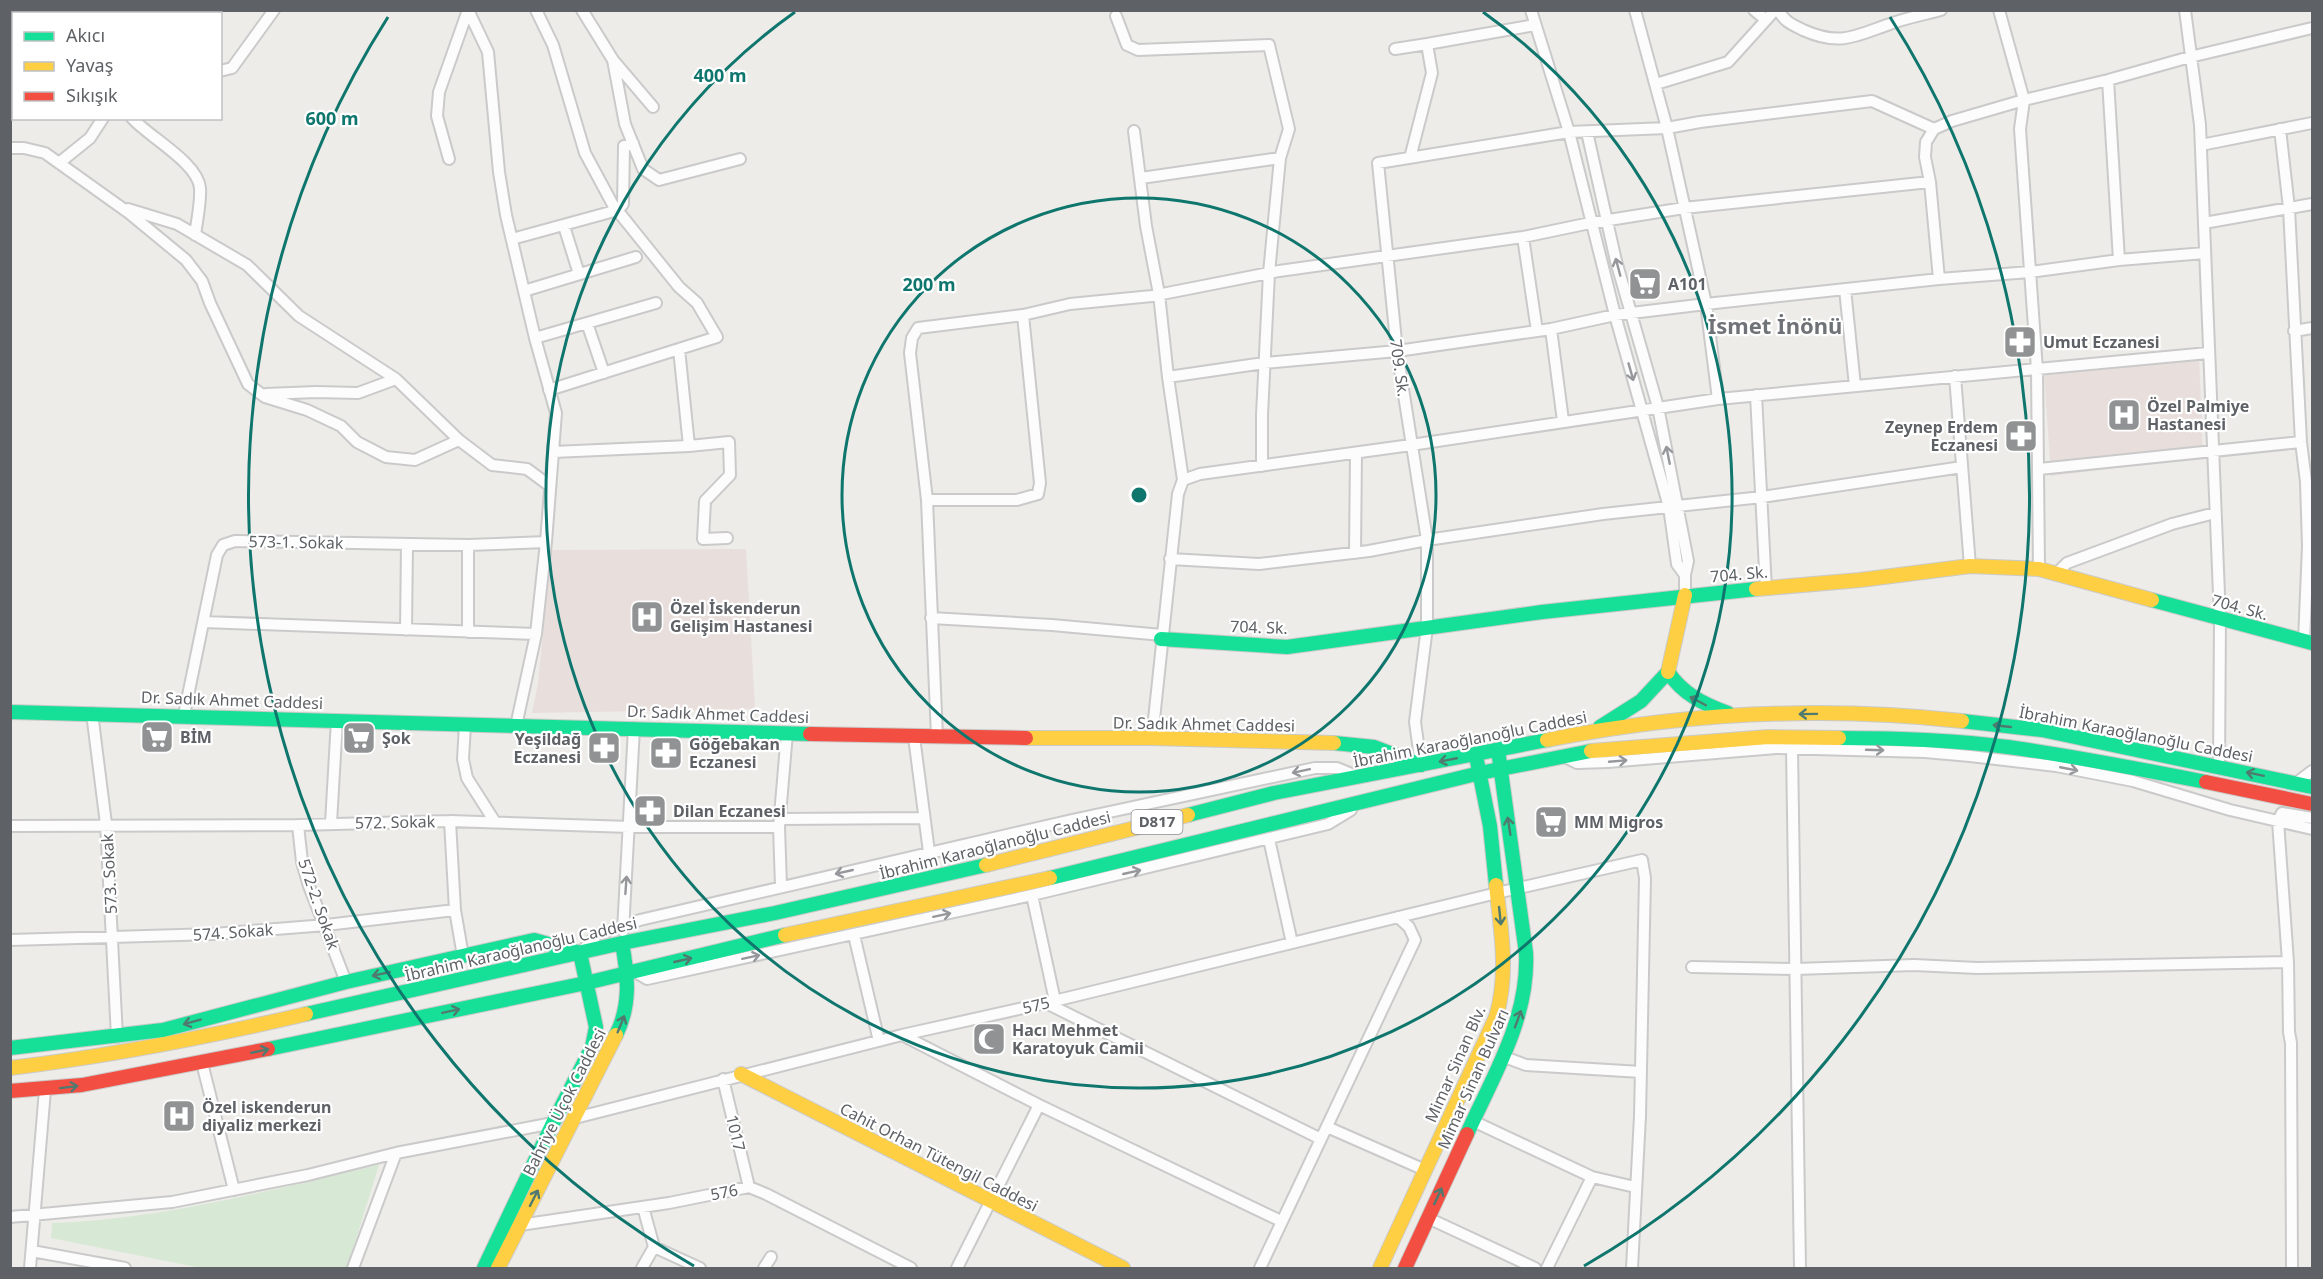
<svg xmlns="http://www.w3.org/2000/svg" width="2323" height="1279" viewBox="0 0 2323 1279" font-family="'Noto Sans',sans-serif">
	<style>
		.medical { fill: #e8dedc }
		.green { fill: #d7e8d5 }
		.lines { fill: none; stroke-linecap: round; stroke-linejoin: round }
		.street-casing { stroke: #cacaca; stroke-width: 14 }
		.fast-casing { stroke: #cacac9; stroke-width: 16 }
		.slow-casing { stroke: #cacac9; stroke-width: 16 }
		.jam-casing { stroke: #cacac9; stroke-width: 16 }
		.street { stroke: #fcfcfc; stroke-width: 10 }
		.fast { stroke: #16e098; stroke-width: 14 }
		.slow { stroke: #ffcf43; stroke-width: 14 }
		.jam { stroke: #f24e42; stroke-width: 14 }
		.oneway { stroke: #95979a }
		.oneway2 { stroke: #507a6f }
		.ring { fill: none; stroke: #0f766e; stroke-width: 3 }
		.labels { text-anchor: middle; stroke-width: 4.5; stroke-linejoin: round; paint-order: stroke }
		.shield { fill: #fff; stroke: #8e9093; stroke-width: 1.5 }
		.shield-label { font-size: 15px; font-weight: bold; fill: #5e6165 }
		.poi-label { font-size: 16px; font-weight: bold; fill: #5e6165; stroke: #fff; text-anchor: start }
		.street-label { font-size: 16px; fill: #5e6165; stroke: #fff }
		.district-label { font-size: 22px; font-weight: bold; fill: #6f7377; stroke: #fff }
		.centre { fill: #0f766e; stroke: #fff; stroke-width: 3 }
		.ring-label { font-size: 18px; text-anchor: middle; font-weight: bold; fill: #0f766e; stroke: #fff; stroke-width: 4.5; stroke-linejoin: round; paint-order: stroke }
	</style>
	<rect width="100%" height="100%" fill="#edece8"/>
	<path class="medical" d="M2199,357l4,100 -152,19 -7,-104z
		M746,549l9,160 -223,4 6,-30 13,-133z"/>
	<path class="green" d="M379,1165l-32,103h-146l-150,-30 1,-15c113,-4 217,-33 327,-58z"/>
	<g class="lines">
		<defs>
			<path id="street" d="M468,10l20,42 11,120 7,43 29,123 21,75 -10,129 -10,92 -20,92
				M536,10l17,35 32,108 28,52 66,82 18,16 20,34 -168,53
				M582,10l31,50 40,47
				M1531,10l38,122 46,183 54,192 8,57 8,11
				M1635,10l32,118 39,176 12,95
				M1754,10l12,10
				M1778,10c7,12 13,14 25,20 40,18 55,4 93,-8 14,-5 30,-8 45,-12
				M2185,10l15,115 20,494 -1,148
				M1116,16l11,29 11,5 131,-5 20,84 -9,29 -11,115 -7,142v51
				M1395,49l32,-5
				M613,60l12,64 18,45 16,11 81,-21
				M220,71l12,-3 42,-58
				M2108,80l11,180
				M1656,84l72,-22 47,-52
				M132,118c17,19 66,45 68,70 1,15 -3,32 -5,47
				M2280,129l9,79 12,234 5,40 2,64 -4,95
				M1134,131l12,95 13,68 9,83 15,103
				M1587,132l29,129 42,146 30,154 -3,14v20
				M2201,145l111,-22
				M10,148h14l21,5 84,60 57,47 16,21 8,22 38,81 17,13 42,13 34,16 16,16 29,15 29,3 44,-20 33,25 35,4 23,17
				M1410,158l22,-85 -5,-29 108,-19
				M449,159l-12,-43 2,-24 29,-82
				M59,163l31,-25 13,-20
				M1141,178l139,-20
				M128,209l49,15 70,41 52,51 97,63 63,61
				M2204,223l108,-19
				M564,226l15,48
				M1523,237l14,94
				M512,239l106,-29 5,-6 1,-58 9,-3
				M1939,279l-9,-97 -5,-25 1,-15 8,-13 18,-8 72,-21 -25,-90
				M1845,289l10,97
				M524,291l112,-34
				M587,323l17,50
				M1551,329l12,92
				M2294,331l18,-3
				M535,338l121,-35
				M679,349l10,97 40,-4 1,33 -25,26 -2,38 24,-1
				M1955,376l15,190
				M1168,377l96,-14 133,-12 154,-22 64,-14 91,-11 233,-25 91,-7 89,-12 86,-7
				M266,394l50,-2 42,1 38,-14
				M1756,395l10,194
				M553,452l136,-6
				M2039,469l262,-27
				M927,500h90l21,-6 2,-11 -17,-168
				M1355,553l1,-100
				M1170,559l89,5 110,-13 58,-11 176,-26 159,-17 200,-30
				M2039,569l-2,-199 -17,-241 4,-29 84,-20 82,-23 122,-29
				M2056,574l11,-11 105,-39 43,-11
				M931,618l121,7 110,10
				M204,622l332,12
				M406,630l1,-86
				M468,632v-87
				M92,713l14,111 11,213
				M184,715l33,-160 6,-10 12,-4 233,4 78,-3
				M465,725l-2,34 4,19 28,44
				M914,737l15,115
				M937,737l-10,-237 -17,-147 2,-15 6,-10 105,-13 47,-11 82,-8 127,-25 244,-34 67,-14 94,-15 246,-26
				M1152,738l26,-244 5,-14 17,-6 211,-29 307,-46 490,-46
				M1792,749l8,519
				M1567,758l10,5 31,-1 168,-14 149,4 45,4 86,10 77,15 97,29 82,19
				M1421,765l-6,-43 12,-95v-87l-30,-189 -19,-188 191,-31 98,-4 33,-6 172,-21 62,28
				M2296,783l16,-12
				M780,819l143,-1
				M450,821l5,89 8,46
				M331,823l6,-103
				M298,825l4,37 7,24 37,96
				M10,826l288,-1 152,-4 180,6h149
				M1269,839l23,104
				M781,886l-2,-59 8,-94
				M1032,895l23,106
				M623,931l11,-203
				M854,935l25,106
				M10,940l204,-6 112,-9 129,-15
				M584,949l13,-14 43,-15 432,-100 243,-52h22l17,7
				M1692,967l104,2 118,-4 63,3 311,-6
				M637,973l10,6 385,-84 296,-71 23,-14
				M1046,1003l275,136
				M902,1035l137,70 242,116
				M1502,1056l24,9 115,7
				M202,1063l32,127
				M723,1079l26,108
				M575,1118l327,-83 144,-32 451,-110 145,-33 3,18 -5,238 -8,152
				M1473,1121l119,56 43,10
				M1327,1127l98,43
				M10,1217l162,-15 136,-27 88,-22 157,-30
				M1428,1218l107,50
				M520,1225l149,-22 80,-16 17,7 145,74
				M654,1247l46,21
				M32,1251l93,17
				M30,1268l15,-178
				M353,1268l43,-115
				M642,1268l12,-21 -11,-40
				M764,1268l7,-11
				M957,1268l82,-163
				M1260,1268l155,-328 -6,-13 -11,-10
				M1547,1268l45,-91
				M2292,1268l-1,-225 -2,-11 -1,-70 -10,-141 4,-8 30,5"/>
			<path id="fast" d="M2152,600l160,43
				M1161,639l126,8 255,-35 214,-23
				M10,712l800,22
				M1962,721l80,9 270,57
				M1600,727l41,-26 27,-29c15,22 35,32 60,41
				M1839,738c56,0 113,2 169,9 66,9 132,22 198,35
				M1334,743l40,4 47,18
				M1477,761l13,65 6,59
				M1188,815l86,-22 273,-53
				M1050,878l430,-105 111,-22
				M306,1014l316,-71 153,-30 211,-48
				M616,1035c15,-30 12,-60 6,-92
				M10,1048l153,-18 183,-48 188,-42 43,12
				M268,1049l318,-66 199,-48
				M1467,1134c26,-58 62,-115 59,-181l-27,-196
				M484,1268l69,-145 39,-76 4,-20 -16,-74"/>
			<path id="slow" d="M1756,589l104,-9 110,-14 69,3 113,31
				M1668,672l17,-77
				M1026,738h126l182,5
				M1547,740c136,-27 278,-34 415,-19
				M1591,751l177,-14 71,1
				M986,865l202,-50
				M785,935l265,-57
				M10,1068c100,-12 198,-31 296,-54
				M741,1074l382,194
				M498,1268l118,-233
				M1380,1268l116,-251c13,-44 5,-87 0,-132"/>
			<path id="jam" d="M810,734l216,4
				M2206,782l106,22
				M10,1091l72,-6 186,-36
				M1405,1268l62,-134"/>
		</defs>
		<use href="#street" class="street-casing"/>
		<use href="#fast" class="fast-casing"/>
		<use href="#slow" class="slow-casing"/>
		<use href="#jam" class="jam-casing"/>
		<use href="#street" class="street"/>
		<use href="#fast" class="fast"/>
		<use href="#slow" class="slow"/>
		<use href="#jam" class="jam"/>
	</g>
	<defs><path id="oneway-shaft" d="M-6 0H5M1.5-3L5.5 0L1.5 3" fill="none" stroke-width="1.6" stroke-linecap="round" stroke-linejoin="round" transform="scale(1.5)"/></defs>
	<g class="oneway">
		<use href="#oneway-shaft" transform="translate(1618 267) rotate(-105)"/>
		<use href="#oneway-shaft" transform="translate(1631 372) rotate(74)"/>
		<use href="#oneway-shaft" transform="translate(1668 455) rotate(-101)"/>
		<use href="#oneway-shaft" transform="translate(1875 750) rotate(2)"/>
		<use href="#oneway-shaft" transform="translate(1618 761) rotate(-5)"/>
		<use href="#oneway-shaft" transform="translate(2069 769) rotate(11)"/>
		<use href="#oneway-shaft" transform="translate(1301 771) rotate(168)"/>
		<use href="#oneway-shaft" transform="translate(844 872) rotate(167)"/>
		<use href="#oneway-shaft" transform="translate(1132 872) rotate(-13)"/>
		<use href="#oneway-shaft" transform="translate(626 885) rotate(-86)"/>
		<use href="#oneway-shaft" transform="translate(942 915) rotate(-12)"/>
		<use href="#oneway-shaft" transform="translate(751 957) rotate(-12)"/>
	</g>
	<g class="oneway2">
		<use href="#oneway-shaft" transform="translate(1698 701) rotate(-152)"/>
		<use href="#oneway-shaft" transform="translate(1808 714) rotate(179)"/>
		<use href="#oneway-shaft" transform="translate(2002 726) rotate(-174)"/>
		<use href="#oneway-shaft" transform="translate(1448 760) rotate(169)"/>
		<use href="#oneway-shaft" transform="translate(2255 774) rotate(-168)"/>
		<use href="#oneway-shaft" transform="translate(1509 826) rotate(-99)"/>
		<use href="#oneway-shaft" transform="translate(1500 916) rotate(84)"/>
		<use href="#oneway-shaft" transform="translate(683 960) rotate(-13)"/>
		<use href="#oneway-shaft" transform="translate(381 974) rotate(167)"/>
		<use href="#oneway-shaft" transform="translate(451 1011) rotate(-12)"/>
		<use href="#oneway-shaft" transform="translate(1518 1019) rotate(-70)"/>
		<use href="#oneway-shaft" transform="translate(192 1022) rotate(165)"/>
		<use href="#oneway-shaft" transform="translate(621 1024) rotate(-68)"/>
		<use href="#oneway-shaft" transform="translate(260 1051) rotate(-12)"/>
		<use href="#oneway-shaft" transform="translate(69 1087) rotate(-7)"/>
		<use href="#oneway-shaft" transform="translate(1438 1196) rotate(-65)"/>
		<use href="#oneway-shaft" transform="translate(534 1198) rotate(-63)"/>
	</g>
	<g class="ring">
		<circle cx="1139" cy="495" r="297"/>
		<path d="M1483 12A593 593 0 1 1 795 12"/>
		<path d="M694 1266A890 890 0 0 1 388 17M1890 17A890 890 0 0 1 1584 1266"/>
	</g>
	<defs>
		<symbol id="supermarket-square" viewBox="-11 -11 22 22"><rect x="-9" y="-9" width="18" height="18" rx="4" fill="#909293" stroke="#fff"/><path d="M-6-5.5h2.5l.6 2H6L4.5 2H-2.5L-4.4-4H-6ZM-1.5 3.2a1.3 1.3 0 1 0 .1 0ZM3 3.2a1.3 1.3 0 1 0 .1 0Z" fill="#fff"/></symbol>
		<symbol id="pharmacy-square" viewBox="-11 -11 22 22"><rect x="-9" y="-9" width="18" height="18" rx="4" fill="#909293" stroke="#fff"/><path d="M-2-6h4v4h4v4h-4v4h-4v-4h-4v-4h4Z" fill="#fff"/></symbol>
		<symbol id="hospital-square" viewBox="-11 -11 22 22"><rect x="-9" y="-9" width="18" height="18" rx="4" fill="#909293" stroke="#fff"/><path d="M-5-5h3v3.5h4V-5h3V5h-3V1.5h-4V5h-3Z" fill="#fff"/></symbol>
		<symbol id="mosque-square" viewBox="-11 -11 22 22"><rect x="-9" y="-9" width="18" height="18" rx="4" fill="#909293" stroke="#fff"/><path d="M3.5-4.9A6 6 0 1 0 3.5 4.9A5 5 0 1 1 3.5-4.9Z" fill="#fff"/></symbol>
	</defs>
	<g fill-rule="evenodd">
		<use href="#supermarket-square" x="1626" y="265" width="38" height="38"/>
		<use href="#pharmacy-square" x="2001" y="323" width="38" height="38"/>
		<use href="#hospital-square" x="2105" y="396" width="38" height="38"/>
		<use href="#pharmacy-square" x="2002" y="417" width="38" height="38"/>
		<use href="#hospital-square" x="628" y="598" width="38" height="38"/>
		<use href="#supermarket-square" x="138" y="718" width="38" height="38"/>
		<use href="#supermarket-square" x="340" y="719" width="38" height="38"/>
		<use href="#pharmacy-square" x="585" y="729" width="38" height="38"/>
		<use href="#pharmacy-square" x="647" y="734" width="38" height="38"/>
		<use href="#pharmacy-square" x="631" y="792" width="38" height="38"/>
		<use href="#supermarket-square" x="1532" y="803" width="38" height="38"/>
		<use href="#mosque-square" x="970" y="1020" width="38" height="38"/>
		<use href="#hospital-square" x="160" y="1097" width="38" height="38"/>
	</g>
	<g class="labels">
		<rect class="shield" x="1131.5" y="810" width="51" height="24" rx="4.5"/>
		<g class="shield-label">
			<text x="1157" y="827">D817</text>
		</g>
		<g class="poi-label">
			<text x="1668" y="290">A101</text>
			<text x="2043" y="348">Umut Eczanesi</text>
			<text x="2147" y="412">Özel Palmiye<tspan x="2147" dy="18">Hastanesi</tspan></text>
			<text x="1998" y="433" text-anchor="end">Zeynep Erdem<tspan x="1998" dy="18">Eczanesi</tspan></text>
			<text x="670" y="614">Özel İskenderun<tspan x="670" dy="18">Gelişim Hastanesi</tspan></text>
			<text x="180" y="743">BİM</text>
			<text x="382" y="744">Şok</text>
			<text x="581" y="745" text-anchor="end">Yeşildağ<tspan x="581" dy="18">Eczanesi</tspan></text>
			<text x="689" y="750">Göğebakan<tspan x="689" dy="18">Eczanesi</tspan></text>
			<text x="673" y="817">Dilan Eczanesi</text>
			<text x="1574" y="828">MM Migros</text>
			<text x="1012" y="1036">Hacı Mehmet<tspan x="1012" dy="18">Karatoyuk Camii</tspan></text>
			<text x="202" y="1113">Özel iskenderun<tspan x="202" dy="18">diyaliz merkezi</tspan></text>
		</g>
		<g class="street-label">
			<text transform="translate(1400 368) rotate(82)" y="6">709. Sk.</text>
			<text transform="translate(296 542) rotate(1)" y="6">573-1. Sokak</text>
			<text transform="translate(1739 574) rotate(-5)" y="6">704. Sk.</text>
			<text transform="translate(2240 607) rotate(15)" y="6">704. Sk.</text>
			<text transform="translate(1259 627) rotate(2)" y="6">704. Sk.</text>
			<text transform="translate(232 700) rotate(2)" y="6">Dr. Sadık Ahmet Caddesi</text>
			<text transform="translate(718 714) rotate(2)" y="6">Dr. Sadık Ahmet Caddesi</text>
			<text transform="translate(1204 724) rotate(1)" y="6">Dr. Sadık Ahmet Caddesi</text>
			<text transform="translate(2136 734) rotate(11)" y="6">İbrahim Karaoğlanoğlu Caddesi</text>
			<text transform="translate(1470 739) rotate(-11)" y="6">İbrahim Karaoğlanoğlu Caddesi</text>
			<text transform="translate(395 822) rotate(-1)" y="6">572. Sokak</text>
			<text transform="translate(995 845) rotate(-14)" y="6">İbrahim Karaoğlanoğlu Caddesi</text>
			<text transform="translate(109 874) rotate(-93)" y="6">573. Sokak</text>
			<text transform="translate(319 904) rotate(71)" y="6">572-2. Sokak</text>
			<text transform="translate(233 932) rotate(-4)" y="6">574. Sokak</text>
			<text transform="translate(521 949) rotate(-13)" y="6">İbrahim Karaoğlanoğlu Caddesi</text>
			<text transform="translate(1036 1005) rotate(-13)" y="6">575</text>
			<text transform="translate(1455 1064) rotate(-66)" y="6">Mimar Sinan Blv.</text>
			<text transform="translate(1473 1079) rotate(-66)" y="6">Mimar Sinan Bulvarı</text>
			<text transform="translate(564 1102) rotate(-63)" y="6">Bahriye Üçok Caddesi</text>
			<text transform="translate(736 1133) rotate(77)" y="6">1017</text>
			<text transform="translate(939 1157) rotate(27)" y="6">Cahit Orhan Tütengil Caddesi</text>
			<text transform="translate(724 1192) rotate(-11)" y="6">576</text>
		</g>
		<g class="district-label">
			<text x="1775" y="334">İsmet İnönü</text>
		</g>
	</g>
	<circle cx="1139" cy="495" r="9" class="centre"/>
	<g class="ring-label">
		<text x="720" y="82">400 m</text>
		<text x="332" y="125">600 m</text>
		<text x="929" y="291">200 m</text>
	</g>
	<rect width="2323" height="1279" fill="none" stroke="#5e6165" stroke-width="24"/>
	<rect x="12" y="12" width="210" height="108" fill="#ffffff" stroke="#bfc0c1" stroke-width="1.5"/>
	<rect x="24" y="32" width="30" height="9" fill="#16e098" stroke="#bfc0c1" stroke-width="1.5"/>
	<text x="66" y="42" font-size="18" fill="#5e6165">Akıcı</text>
	<rect x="24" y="62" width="30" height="9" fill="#ffcf43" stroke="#bfc0c1" stroke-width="1.5"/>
	<text x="66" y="72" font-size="18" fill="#5e6165">Yavaş</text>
	<rect x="24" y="92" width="30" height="9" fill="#f24e42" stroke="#bfc0c1" stroke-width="1.5"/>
	<text x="66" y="102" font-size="18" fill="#5e6165">Sıkışık</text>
</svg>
